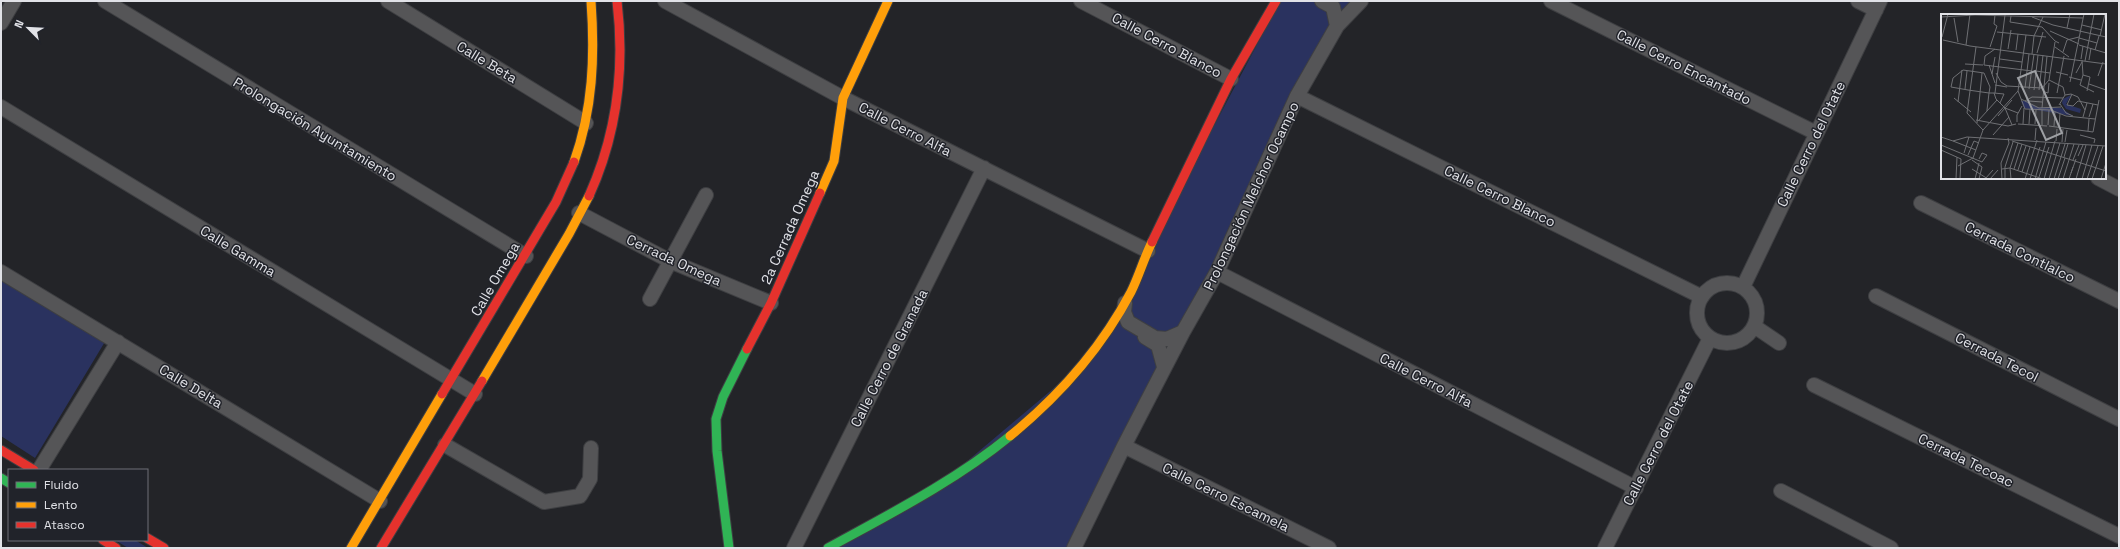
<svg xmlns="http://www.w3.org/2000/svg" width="2120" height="549" viewBox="0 0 2120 549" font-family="'Space Grotesk',sans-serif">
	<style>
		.green { fill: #2a325f }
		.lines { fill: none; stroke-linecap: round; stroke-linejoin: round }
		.street-casing { stroke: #3e3f42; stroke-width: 16 }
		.fast-casing { stroke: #3e3f42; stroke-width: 11 }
		.slow-casing { stroke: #3e3f42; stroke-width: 11 }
		.jam-casing { stroke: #3e3f42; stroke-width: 11 }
		.street { stroke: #555557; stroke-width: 14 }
		.fast { stroke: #30b455; stroke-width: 9 }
		.slow { stroke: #ff9f0a; stroke-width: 9 }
		.jam { stroke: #e5322d; stroke-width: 9 }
		.labels { text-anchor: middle; stroke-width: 3; stroke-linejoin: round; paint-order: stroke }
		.street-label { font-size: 14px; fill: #e1e2e7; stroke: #21232a }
		.inset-road { fill: none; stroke: #6f7074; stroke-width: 1 }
		.view { fill: #9ea0a4; fill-opacity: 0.15; stroke: #9ea0a4; stroke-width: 2 }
		.inset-edge { fill: none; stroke: #e1e2e7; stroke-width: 2 }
	</style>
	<rect width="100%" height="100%" fill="#232428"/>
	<path class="green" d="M1280,1h74l-135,259 -61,105 -91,183h-233l86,-47 173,-146z
		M1,279l105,61 -71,118 -34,-22z
		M115,540h20l13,8h-20z"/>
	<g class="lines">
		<defs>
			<path id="street" d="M105,1l421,255
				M388,1l198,122
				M665,1l178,97 305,153
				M1081,1l150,78
				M1322,1l11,6 4,19
				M1551,1l265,132
				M1858,1l18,9
				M1,23l13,-22
				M1297,96l405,201
				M1,107l474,287
				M2098,178l21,11
				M1921,203l198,98
				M579,213l91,48 101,42
				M1,272l379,229
				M1217,272l419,216
				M1697 313a30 30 0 1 1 60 0a30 30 0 1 1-60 0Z
				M1743,287l137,-286
				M1876,296l243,123
				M650,299l56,-104
				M1125,303l-1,9 4,10 27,16 12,1 16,-7
				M1754,326l25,17
				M1145,337l13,8 6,22
				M1814,385l305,151
				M445,445l99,57 36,-6 10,-17 1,-31
				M1124,446l205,102
				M39,470l79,-128
				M1781,491l110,57
				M794,548l190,-380
				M1074,548l50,-102 59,-114 34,-60 80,-176 40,-70 24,-25
				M1605,548l105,-210"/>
			<path id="fast" d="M1,478l8,5
				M729,548l-12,-97 -1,-32 7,-22 24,-48
				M828,548c62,-34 127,-67 182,-112"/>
			<path id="slow" d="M574,162c19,-53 21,-106 17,-161
				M820,193l14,-32 9,-63 45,-97
				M482,381l87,-147 20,-38
				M1010,436c49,-40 91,-87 121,-144 8,-16 13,-34 21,-50
				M351,548l91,-154"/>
			<path id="jam" d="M589,196c28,-62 36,-128 28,-195
				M1152,242l79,-163 45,-78
				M747,349l24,-46 49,-110
				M442,394l114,-192 18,-40
				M1,450l33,20
				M147,538l17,10
				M103,540l13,8
				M381,548l101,-167"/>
		</defs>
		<use href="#street" class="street-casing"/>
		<use href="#fast" class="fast-casing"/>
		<use href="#slow" class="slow-casing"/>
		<use href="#jam" class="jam-casing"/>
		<use href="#street" class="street"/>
		<use href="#fast" class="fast"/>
		<use href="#slow" class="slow"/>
		<use href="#jam" class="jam"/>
	</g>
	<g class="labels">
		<g class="street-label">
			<text transform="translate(1167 45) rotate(28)" y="5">Calle Cerro Blanco</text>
			<text transform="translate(487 62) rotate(31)" y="5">Calle Beta</text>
			<text transform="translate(1684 67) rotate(27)" y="5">Calle Cerro Encantado</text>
			<text transform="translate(315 129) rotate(31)" y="5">Prolongación Ayuntamiento</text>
			<text transform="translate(905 129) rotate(27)" y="5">Calle Cerro Alfa</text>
			<text transform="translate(1811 144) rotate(-64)" y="5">Calle Cerro del Otate</text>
			<text transform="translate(1251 196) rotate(-65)" y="5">Prolongación Melchor Ocampo</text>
			<text transform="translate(1500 196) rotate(26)" y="5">Calle Cerro Blanco</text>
			<text transform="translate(790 227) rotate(-66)" y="5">2a Cerrada Omega</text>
			<text transform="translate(238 251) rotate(31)" y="5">Calle Gamma</text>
			<text transform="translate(2020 252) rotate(26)" y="5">Cerrada Contlalco</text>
			<text transform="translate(674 260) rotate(25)" y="5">Cerrada Omega</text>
			<text transform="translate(495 279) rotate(-60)" y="5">Calle Omega</text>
			<text transform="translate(1997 357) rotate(27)" y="5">Cerrada Tecol</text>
			<text transform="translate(889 358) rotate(-63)" y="5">Calle Cerro de Granada</text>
			<text transform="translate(1426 380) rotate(27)" y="5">Calle Cerro Alfa</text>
			<text transform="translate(191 386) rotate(31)" y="5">Calle Delta</text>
			<text transform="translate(1658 443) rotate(-63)" y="5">Calle Cerro del Otate</text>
			<text transform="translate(1966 460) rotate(26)" y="5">Cerrada Tecoac</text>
			<text transform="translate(1226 497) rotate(26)" y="5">Calle Cerro Escamela</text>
		</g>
	</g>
	<g transform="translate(1941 14)">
		<rect width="165" height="165" fill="#232428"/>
		<path d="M130,81l-5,9 15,5 -1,4 -14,-4 -4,-6 1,-4zM80,87h5l10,6 25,1 12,8 -49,-8z" fill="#2a325f"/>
		<path class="inset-road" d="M70,2l-1,6 32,5 13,14 4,2M0,3l34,-2 108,3M91,3l21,8 53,12M13,4l4,24M141,11l20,5M126,14l3,-14M109,17l29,13M56,18l49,5M159,22l5,-22M1,23l6,-23M138,24l18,5M2,26l27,6 136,18M126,26l12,-3M25,31l4,-31M138,31l27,8M35,33l-9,66 16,17M49,33l7,-21 -3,-2 1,-9M114,33l14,10M54,35l-10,7 -1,9 48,6M67,35l3,-19M75,36l2,-16M154,36l4,-14M122,38l4,-12M96,39l6,-21M91,40l2,-18 9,-19M59,45l22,3M140,45l2,-13M148,46l2,-12M144,47l9,-47M24,50l18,1M48,51l6,18M95,57l14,2M115,58l12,3M55,59l5,9 6,4 35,2 7,-8 6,-38M135,59l6,-11M51,60l3,-17M142,61l7,2 -3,14M157,62l5,-14M128,63l12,3M108,66l14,7 2,8M129,68l14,-68M148,70l17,6M54,71l12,2M139,71l3,-10 -1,-15M139,71l14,7M84,74l4,-34M24,75l2,-18M88,75l5,-35M93,76l4,-35M98,76l4,-35M77,77l7,18 26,1 15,6 29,3M104,78l3,1 1,-10M53,79l2,6 9,9 13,5M54,79l10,-78M116,79l7,-37M131,80l-5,11 6,1 5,-5 20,4M13,84l17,14M80,85l18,9 22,-1M84,87l7,-4 31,1M88,87l13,1M17,88l4,-32M119,90l6,9 7,3M118,91l6,-10 6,-1 7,3 7,13M64,94l7,17M101,94l5,-52M46,97v-1l2,-17 1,-6 -6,-14 -21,-3 -10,8 -2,9 17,3 21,3h5l10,1 -4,9M57,102l14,-16M142,103l4,-14M148,103l4,-13M35,106l32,6 8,-2M37,107l19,-21M76,108v-7l5,-9M36,109l5,-50M77,110l29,2M82,110l1,-16M88,110l1,-15M94,110l1,-14M101,111v-15M107,111l1,-15M108,112l44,6 6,-32M113,112l1,-14M118,112l1,-12M147,117l1,-12M52,121l16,-18M139,121l15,4 -1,4M0,123l12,4 14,-4 139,9M94,126l1,-12M12,127l23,9M71,127l94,30M115,127l1,-12M121,128l1,-13M124,128l2,-12M0,131l41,17 5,-7 -5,-2 -3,6M0,136l20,9 -1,20M23,139l5,-16M27,141l6,-14 5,2M137,142l5,-11M123,143l4,-13M31,146l10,7 -3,12M132,146l6,-15M17,152l15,-8 10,-28 35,-39 8,-56M31,155l16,10M61,155l8,-1 33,11M73,155l8,-25M77,156l8,-24M81,158l8,-25M130,159l5,-14M98,163l10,-30M15,165l1,-22M34,165l4,-16M44,165l8,-9M49,165l8,-9M61,165l-1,-16 8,-20 -1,-5M64,165v-12l8,-25M70,165l-1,-11 8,-25M84,165l12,-39M89,165l10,-32M94,165l11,-37M103,165l11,-38M108,165l11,-36M113,165l11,-35M117,165l7,-21M122,165l11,-35M128,165l4,-12M135,165l10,-34M141,165l10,-34M146,165l11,-33M151,165l11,-33M160,165l5,-16"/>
		<path class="view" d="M94,57l27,62 -16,7 -28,-62z"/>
		<rect width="165" height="165" class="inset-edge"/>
	</g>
	<rect width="2120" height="549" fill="none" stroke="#e1e2e7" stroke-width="4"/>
	<rect x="8" y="469" width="140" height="72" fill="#21232a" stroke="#6e6f76"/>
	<rect x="16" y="482" width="20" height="6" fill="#30b455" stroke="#6e6f76"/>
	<text x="44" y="489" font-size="12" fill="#e1e2e7">Fluido</text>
	<rect x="16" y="502" width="20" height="6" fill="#ff9f0a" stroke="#6e6f76"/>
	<text x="44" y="509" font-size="12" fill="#e1e2e7">Lento</text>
	<rect x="16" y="522" width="20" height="6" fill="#e5322d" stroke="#6e6f76"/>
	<text x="44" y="529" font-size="12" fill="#e1e2e7">Atasco</text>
	<g transform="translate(28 28) rotate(294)" stroke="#21232a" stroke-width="3" paint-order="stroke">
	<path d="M0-3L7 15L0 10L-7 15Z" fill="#e1e2e7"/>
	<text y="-6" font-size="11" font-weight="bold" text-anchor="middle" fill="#e1e2e7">N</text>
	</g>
</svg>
